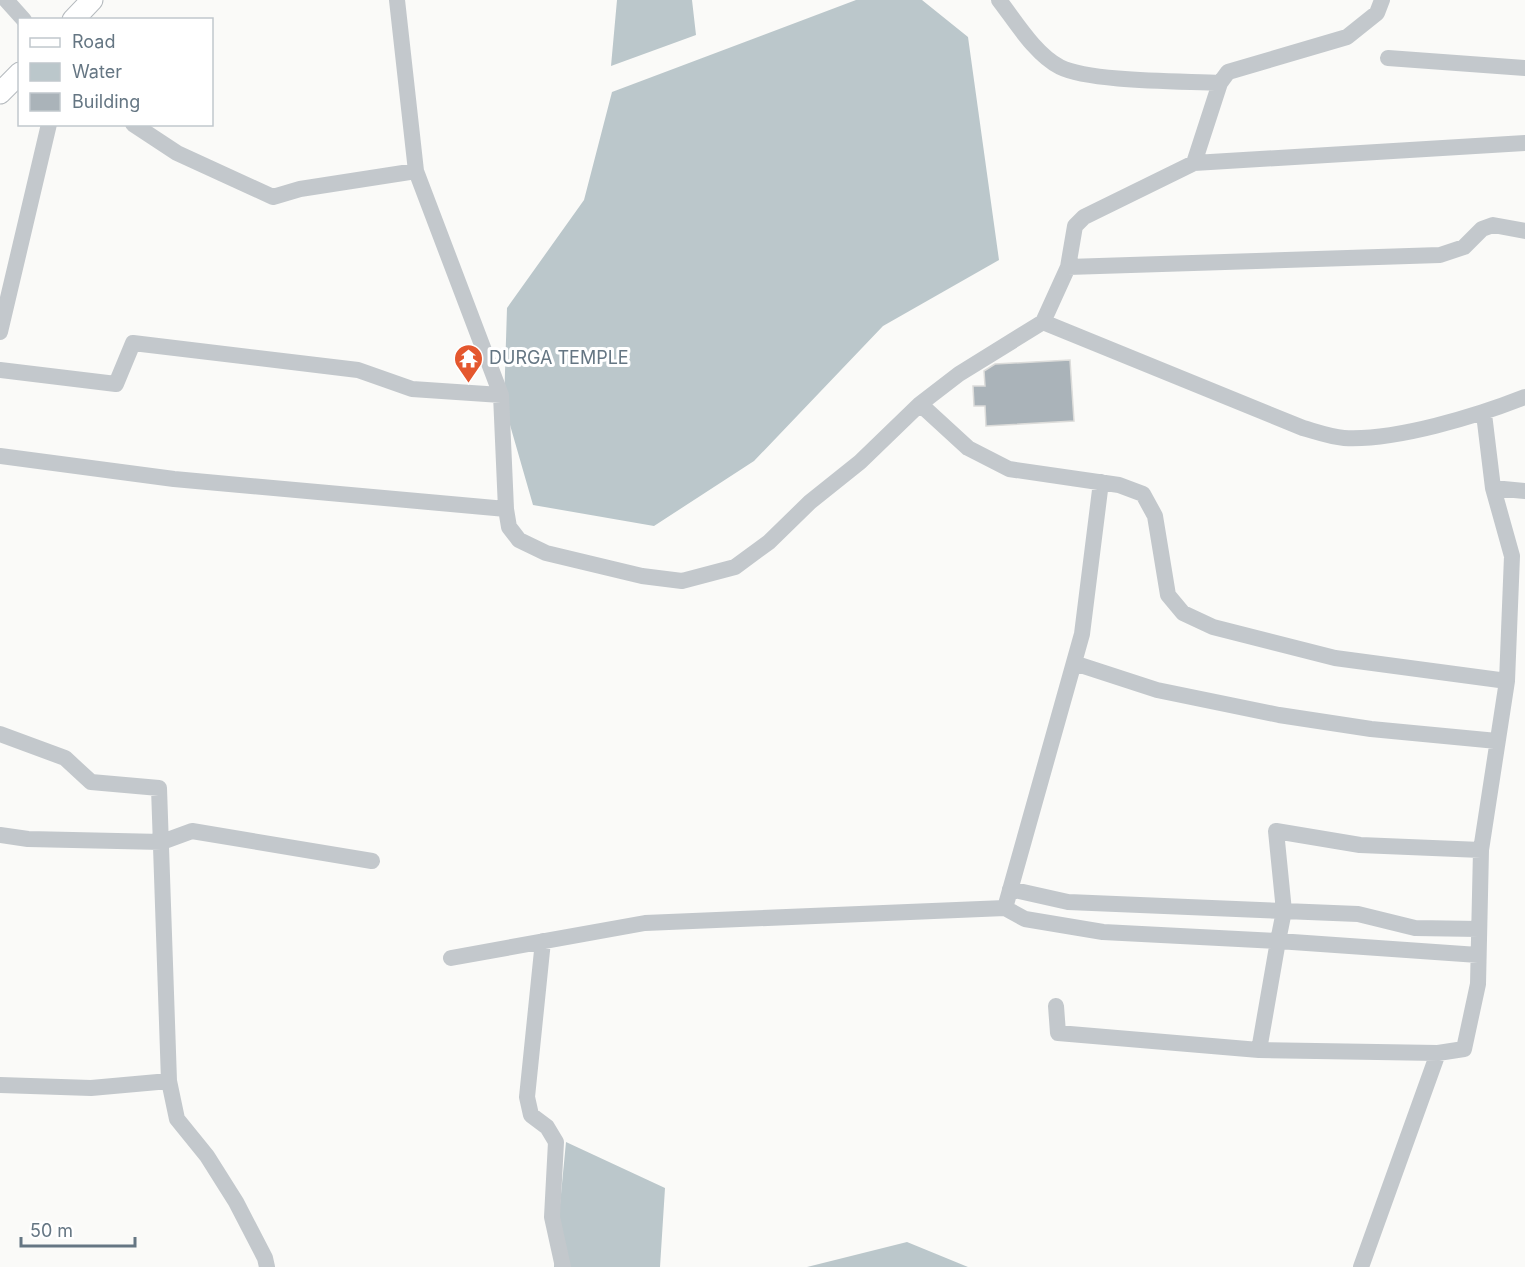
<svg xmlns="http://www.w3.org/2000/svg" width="1525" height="1267" viewBox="0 0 1525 1267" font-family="Inter,sans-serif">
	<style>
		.water { fill: #bbc7cb }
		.building { fill: #aab3b9; stroke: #dcdcda; stroke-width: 1.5 }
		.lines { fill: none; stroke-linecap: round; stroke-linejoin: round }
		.major-casing { stroke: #b5babe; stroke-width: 23 }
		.minor { stroke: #c3c8cc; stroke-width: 16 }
		.major { stroke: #fff; stroke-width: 21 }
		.labels { text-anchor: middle; stroke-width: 6; stroke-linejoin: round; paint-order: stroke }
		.poi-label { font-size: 18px; fill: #657683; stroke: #fff; text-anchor: start }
	</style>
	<rect width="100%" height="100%" fill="#fafaf8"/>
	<path class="water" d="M617,0h75l4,35 -85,31z
		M856,0h66l46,37 31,223 -116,66 -129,135 -100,65 -121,-21 -29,-101 3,-96 77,-108 28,-108z
		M566,1142l99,46 -5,79h-106z
		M907,1242l61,25h-161z"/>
	<path class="building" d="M1070,360l4,61 -88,5 -1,-20h-11l-1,-20h12l-1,-15 11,-7z"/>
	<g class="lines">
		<defs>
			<path id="major" d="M73,20l19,-20
				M0,93l20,-20"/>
		</defs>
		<use href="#major" class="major-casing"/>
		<path class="minor" d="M6,0l18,20
			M999,0c17,22 36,54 61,67 30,15 123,14 160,16
			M1388,58l137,10
			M133,124l44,29 96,44 27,-8 116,-18 -19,-171
			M1194,163l26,-80 8,-11 119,-35 30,-24 5,-13
			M416,171l85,224 5,114
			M1068,267l372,-12 24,-8 18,-18 11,-4 32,6
			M1043,322l260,106c14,4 28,9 41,10 51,3 133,-22 181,-41
			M0,332l49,-208
			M0,370l116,14 17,-41 225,27 54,19 89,6
			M920,404l48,44 41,21 110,16 24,9 12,22 13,79 15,18 30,14 122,31 172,23
			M0,456l174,23 332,30 3,18 10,13 27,13 96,23 40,5 53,-14 34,-25 41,-40 50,-40 60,-58 39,-30 84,-52 25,-55 7,-41 9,-9 110,-54 331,-20
			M1493,488l32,3
			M1074,663l83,27 122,25 92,14 126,12
			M0,734l65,24 26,24 68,6 10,293 -78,7 -91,-3
			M0,835l28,4 134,3 30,-11 180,30
			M1010,889l58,13 216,9 -8,-80 84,14 121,5
			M1005,908l20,11 78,13 175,9 6,-30 74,3 57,14 64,1
			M543,941l-16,156 4,18 16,12 9,15 -4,75 11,50
			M451,958l194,-35 360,-15 77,-274 19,-152
			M1056,1006l2,27 201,17 179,3 26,-4 14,-65 3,-134 26,-169 5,-125 -19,-68 -9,-74
			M1259,1050l19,-109 200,14
			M169,1081l8,38 30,37 29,46 29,56 2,9
			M1361,1267l77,-214"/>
		<use href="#major" class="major"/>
	</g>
	<defs>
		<symbol id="temple-pin" viewBox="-11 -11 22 30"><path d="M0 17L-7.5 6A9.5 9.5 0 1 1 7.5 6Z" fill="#e4572e" stroke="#fff"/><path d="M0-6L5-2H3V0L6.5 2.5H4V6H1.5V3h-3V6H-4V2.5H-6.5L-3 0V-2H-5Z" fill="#fff"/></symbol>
	</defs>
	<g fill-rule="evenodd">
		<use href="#temple-pin" x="452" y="342" width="33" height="45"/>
	</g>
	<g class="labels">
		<g class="poi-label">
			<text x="489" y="364">DURGA TEMPLE</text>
		</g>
	</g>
	<rect x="18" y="18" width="195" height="108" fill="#ffffff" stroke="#c1c8cd" stroke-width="1.5"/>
	<rect x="30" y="38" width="30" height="9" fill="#ffffff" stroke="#c1c8cd" stroke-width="1.5"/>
	<text x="72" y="48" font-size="18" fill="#657683">Road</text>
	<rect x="30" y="63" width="30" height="18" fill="#bbc7cb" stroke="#c1c8cd" stroke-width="1.5"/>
	<text x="72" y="78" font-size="18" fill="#657683">Water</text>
	<rect x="30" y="93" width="30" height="18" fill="#aab3b9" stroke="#c1c8cd" stroke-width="1.5"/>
	<text x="72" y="108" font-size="18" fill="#657683">Building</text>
	<path d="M21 1237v9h114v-9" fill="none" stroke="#657683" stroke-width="3"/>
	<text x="30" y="1237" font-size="18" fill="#657683" stroke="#ffffff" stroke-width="4.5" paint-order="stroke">50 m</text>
</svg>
